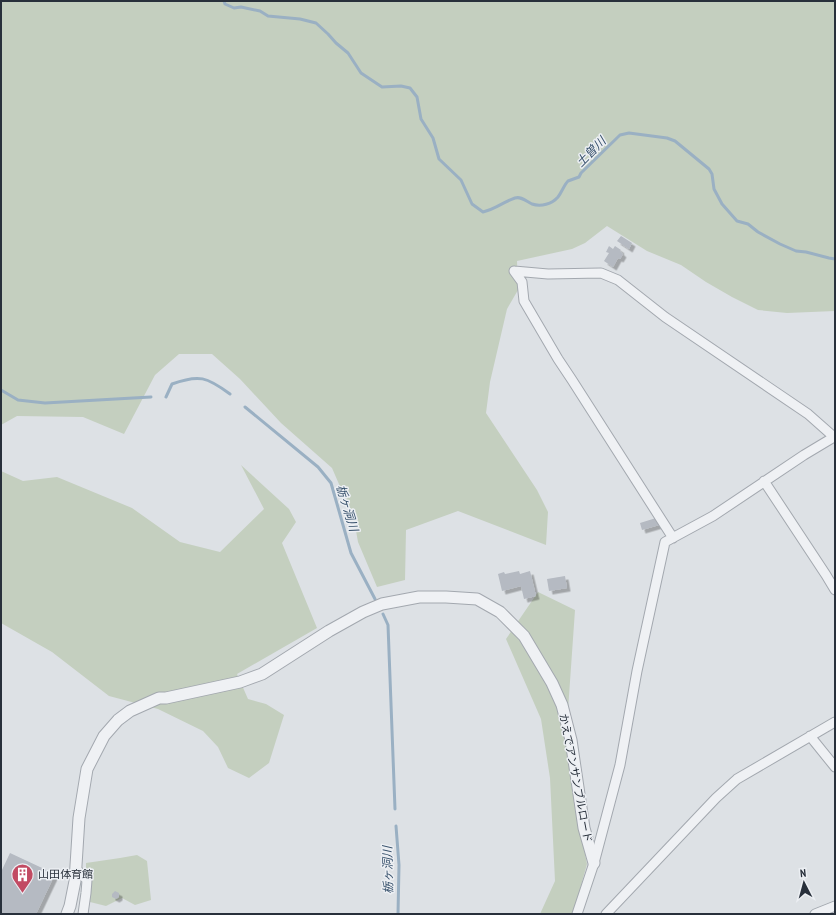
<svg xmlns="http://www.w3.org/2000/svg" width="836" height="915" viewBox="0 0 836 915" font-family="'PT Sans Narrow','Noto Sans JP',sans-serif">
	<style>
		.green { fill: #c4cfbf }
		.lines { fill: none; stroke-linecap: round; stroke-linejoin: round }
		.stream { stroke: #9ab0c3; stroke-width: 3 }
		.building { fill: #b5bac2; filter: url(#shadow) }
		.minor-casing { stroke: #a3a8af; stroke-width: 11 }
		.tertiary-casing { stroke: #a3a8af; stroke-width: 13 }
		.minor { stroke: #eff1f4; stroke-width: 9 }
		.tertiary { stroke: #eff1f4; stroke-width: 11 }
		.labels { text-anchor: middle; stroke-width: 3; stroke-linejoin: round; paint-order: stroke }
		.street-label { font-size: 11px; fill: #28303b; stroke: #eceff3 }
		.poi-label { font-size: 11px; fill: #28303b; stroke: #eceff3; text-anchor: start }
		.water-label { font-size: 12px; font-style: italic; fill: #36506b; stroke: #eceff3 }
	</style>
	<defs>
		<filter id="shadow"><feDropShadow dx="3.5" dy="3.5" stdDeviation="0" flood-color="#0004"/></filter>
	</defs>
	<rect width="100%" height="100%" fill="#dde1e5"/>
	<path class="green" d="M1,1h834v310l-48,2 -29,-3 -26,-13 -26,-15 -25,-17 -34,-14 -40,-25 -22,17 -13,6 -55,12 1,29 -11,19 -17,73 -4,31 51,77 11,22 -2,33 -88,-34 -52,19 -1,50 -28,7 -19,-45 -3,-17 -7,-20 -16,-37 -51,-45 -41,-44 -28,-25h-33l-24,21 -31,59 -41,-17 -66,-1 -16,9z
		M241,465l48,44 7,13 -14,21 35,85 -80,46 11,25 18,5 18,11 -15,48 -20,15 -21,-10 -10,-21 -15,-16 -45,-22 -49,-13 -57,-44 -51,-29v-152l22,10 34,-4 75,31 48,34 40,10 44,-43z
		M538,592l37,18 -7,100 3,73 16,81 -14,50h-33l15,-33 -5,-103 -9,-59 -35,-80z
		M137,855l10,6 4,39 -16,5 -13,-7 -16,8 -16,-4 2,-26 -6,-6v-7l34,-5z"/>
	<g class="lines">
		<path class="stream" d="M224,1l1,3 9,4 7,-1 19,4 8,5 32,3 16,4 12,11 8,9 12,10 13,20 21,14 19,-1 9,2 7,9 4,22 12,19 6,21 22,21 11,24 11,8c13,-3 20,-10 32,-14 6,-2 11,3 17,6 9,3 20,0 26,-7 4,-5 6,-12 10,-16l11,-4 2,-4 39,-38 9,-2 38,5 8,3 34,28 3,5 2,15 8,15 15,17 11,3 10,8 22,12 16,7 10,1 23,6 6,1
			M1,390l17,10 27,3 106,-6
			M166,397l6,-13c27,-10 35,-7 58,10
			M245,407l73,60 13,16 20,70 24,46
			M383,614l5,11 7,184
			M396,826l3,39 -1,49"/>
	</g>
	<path class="building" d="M621,236l11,7 -3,6 -12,-8z
		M609,246l4,3 2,-3 6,4 -1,1 3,3 -3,5 -2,-1 -5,9 -9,-6 5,-8 -3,-1z
		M656,518l3,7 -17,5 -2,-7z
		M519,571l1,3 10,-3 6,25 -12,3 -3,-13 -19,5 -4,-17 6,-2 1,2z
		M565,576l2,12 -18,3 -2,-12z
		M10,853l45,21 -19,40h-35v-42z
		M115,891l4,2v4l-3,2 -4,-2v-3z"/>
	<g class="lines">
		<defs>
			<path id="minor" d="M514,271l34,3 53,-1 17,7 47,37 143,97 27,24
				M514,271l8,11 2,19 34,58 14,21 101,158
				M764,481l62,94 9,15
				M810,736l25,31
				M76,869l11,11 -1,13 -3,21
				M577,914l17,-51 26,-98 17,-94 28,-129 48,-26 91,-61 30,-18
				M606,914l110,-116 21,-19 98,-57
				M815,914l20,-8"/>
			<path id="tertiary" d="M67,914l3,-8 5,-25 4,-63 8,-49 17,-33 14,-16 12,-9 29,-13h7l74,-16 22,-8 67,-43 34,-19 19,-8 37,-7h27l31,2 23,13 24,24 28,47 10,22 9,35 13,88 10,35"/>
		</defs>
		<use href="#minor" class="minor-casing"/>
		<use href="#tertiary" class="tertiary-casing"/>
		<use href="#minor" class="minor"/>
		<use href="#tertiary" class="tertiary"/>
	</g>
	<defs>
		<symbol id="building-pin" viewBox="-11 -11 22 30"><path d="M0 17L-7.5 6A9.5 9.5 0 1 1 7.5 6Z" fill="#c24b63" stroke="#eceff3"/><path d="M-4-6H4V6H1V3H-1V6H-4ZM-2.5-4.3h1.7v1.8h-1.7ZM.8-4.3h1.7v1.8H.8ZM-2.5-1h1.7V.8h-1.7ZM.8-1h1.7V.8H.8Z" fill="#fff"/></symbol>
	</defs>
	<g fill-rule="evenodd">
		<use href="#building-pin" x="10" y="862" width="25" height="34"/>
	</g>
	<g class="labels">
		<g class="street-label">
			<text transform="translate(576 778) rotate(79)" y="4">かえでアンサンブルロード</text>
		</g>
		<g class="poi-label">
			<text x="38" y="878">山田体育館</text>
		</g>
		<g class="water-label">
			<text transform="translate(591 152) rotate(-45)" y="4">土曽川</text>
			<text transform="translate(347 508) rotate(73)" y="4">栃ヶ洞川</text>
			<text transform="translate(388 870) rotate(-91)" y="4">栃ヶ洞川</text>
		</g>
	</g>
	<rect width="836" height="915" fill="none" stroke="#28303b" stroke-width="4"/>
	<g transform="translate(804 883) rotate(354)" stroke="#eceff3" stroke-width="3" paint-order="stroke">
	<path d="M0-3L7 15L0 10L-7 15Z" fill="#28303b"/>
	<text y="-6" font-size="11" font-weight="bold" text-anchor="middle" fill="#28303b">N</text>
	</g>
</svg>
